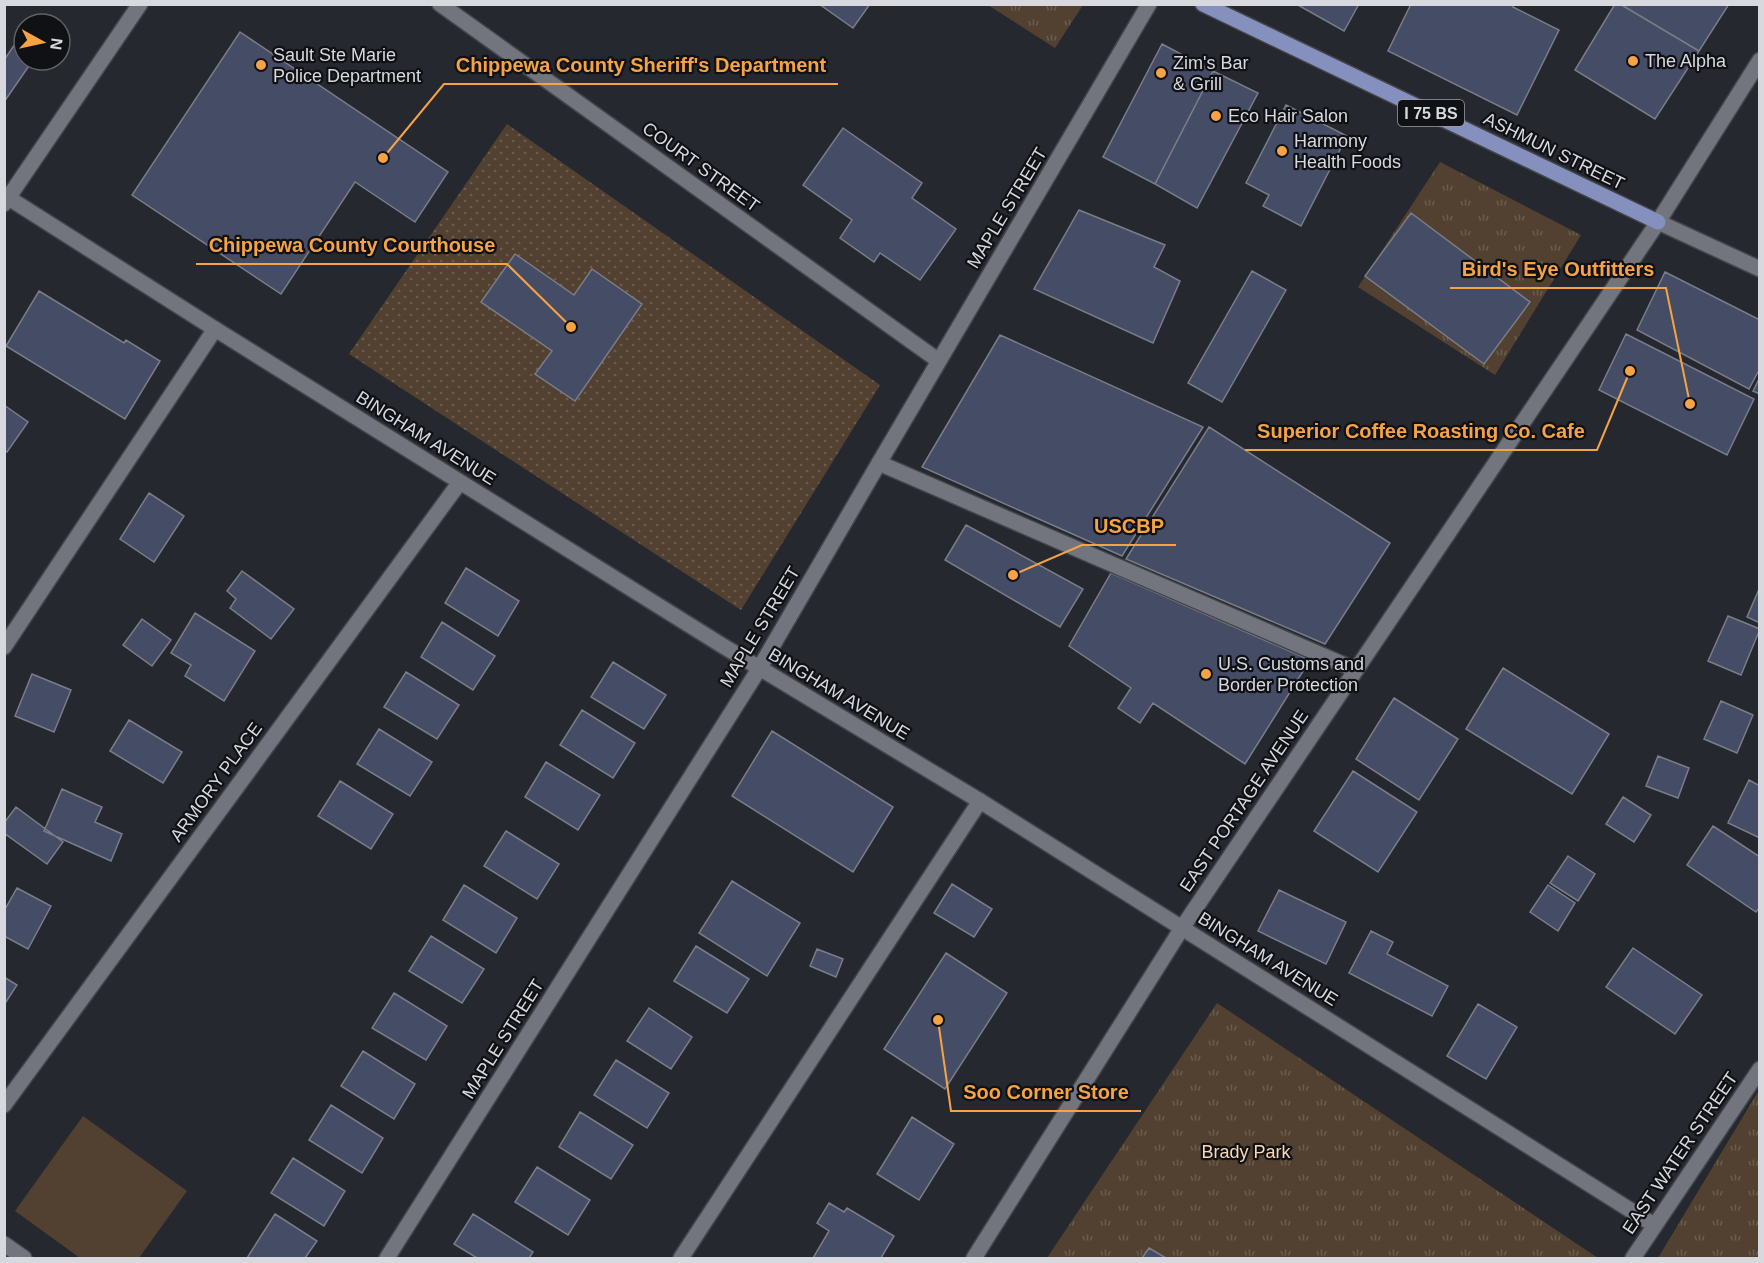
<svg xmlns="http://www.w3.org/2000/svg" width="1764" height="1263" viewBox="0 0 1764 1263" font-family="Helvetica,sans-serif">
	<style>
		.grass { fill: url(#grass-dots) }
		.park { fill: url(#park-tufts) }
		.pitch { fill: #524130 }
		.building { fill: #454c66; stroke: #7b7d86; stroke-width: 1.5 }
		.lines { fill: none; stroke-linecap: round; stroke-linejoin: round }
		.service-casing { stroke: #43454b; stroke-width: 18 }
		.minor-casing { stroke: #43454b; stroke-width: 18 }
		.tertiary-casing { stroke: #43454b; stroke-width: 18 }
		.secondary-casing { stroke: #43454b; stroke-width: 18 }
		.primary-casing { stroke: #43454b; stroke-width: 18 }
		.service { stroke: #73757e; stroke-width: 15 }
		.minor { stroke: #73757e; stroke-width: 15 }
		.tertiary { stroke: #73757e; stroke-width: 15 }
		.secondary { stroke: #73757e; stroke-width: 15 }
		.primary { stroke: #8690bf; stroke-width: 15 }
		.poi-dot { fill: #f5a345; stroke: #101115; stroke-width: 2 }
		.labels { text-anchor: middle; stroke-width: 4.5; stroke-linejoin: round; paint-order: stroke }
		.shield { fill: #101115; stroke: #9b9da2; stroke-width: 1.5 }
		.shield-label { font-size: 16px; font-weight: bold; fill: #d7d9de }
		.poi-label { font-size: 18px; fill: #d7d9de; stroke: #101115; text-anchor: start }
		.street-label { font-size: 18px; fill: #d7d9de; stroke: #101115 }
		.park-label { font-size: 18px; fill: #fbd7b5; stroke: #101115 }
		.leader { fill: none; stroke: #f5a345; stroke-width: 2 }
		.callout-dot { fill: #f5a345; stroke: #101115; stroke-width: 2 }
		.callout-label { font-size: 20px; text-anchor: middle; font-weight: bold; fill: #f5a345; stroke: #101115; stroke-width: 4.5; stroke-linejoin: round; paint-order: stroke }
	</style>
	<defs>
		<pattern id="grass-dots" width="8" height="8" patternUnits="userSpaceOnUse" patternTransform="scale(1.5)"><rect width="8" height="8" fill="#524130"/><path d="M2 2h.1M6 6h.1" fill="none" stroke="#6a5c4e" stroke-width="1.8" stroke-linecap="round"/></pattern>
		<pattern id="park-tufts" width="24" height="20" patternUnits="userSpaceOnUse" patternTransform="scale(1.5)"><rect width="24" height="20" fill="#524130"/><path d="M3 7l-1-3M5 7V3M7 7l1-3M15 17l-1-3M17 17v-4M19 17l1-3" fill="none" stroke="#6a5c4e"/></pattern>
	</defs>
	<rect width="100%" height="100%" fill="#262830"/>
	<path class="grass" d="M507,124l373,261 -139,225 -392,-256z"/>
	<path class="park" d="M988,5h95l-28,43z
		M1440,162l141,73 -86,140 -137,-88z
		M1217,1003l381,255h-551z
		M1759,1090v168h-101z"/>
	<path class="pitch" d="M83,1116l104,75 -48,67h-59l-65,-47z"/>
	<path class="building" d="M819,4h51l-17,24z
		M1296,4h63l-15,27z
		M1411,4h103l-1,3 46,23 -42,85 -129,-64z
		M1615,4h5l79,47 -44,68 -80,-49z
		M1620,4h109l-30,47z
		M24,31v29h9l-29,42v-42z
		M240,32l208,140 -33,50 -60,-40 -74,112 -149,-99z
		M1162,44l51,27 -58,113 -52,-27z
		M1213,71l45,22 -61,115 -42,-24z
		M1286,105l61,31 -46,90 -38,-20 6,-11 -23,-12z
		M843,128l79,55 -10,15 44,31 -36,51 -40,-27 -6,9 -34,-24 12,-18 -49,-35z
		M1079,210l86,35 -11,22 26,14 -27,62 -119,-54z
		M1411,213l119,89 -46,62 -119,-88z
		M515,254l59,41 18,-26 50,35 -67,97 -40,-27 17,-23 -71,-49z
		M1252,271l34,19 -64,112 -34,-19z
		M1665,272l95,48v48l-11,21 -112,-59z
		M39,291l85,52 2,-3 34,21 -35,58 -119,-73z
		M1626,334l128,65 -27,56 -128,-65z
		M1000,335l203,92 -81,129 -200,-89z
		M1760,377v17l-7,-3z
		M4,405l24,17 -21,30 -3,-2z
		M1209,427l181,116 -65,101 -199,-85z
		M149,493l35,23 -30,46 -34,-23z
		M966,525l117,64 -23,38 -115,-67z
		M466,568l53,33 -21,35 -53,-33z
		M242,571l52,38 -23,30 -41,-31 6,-9 -9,-8z
		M1111,573l199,87 -65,104 -92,-61 -13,20 -22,-15 13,-20 -62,-42z
		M1760,587v36l-13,-6z
		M195,613l60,38 -31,50 -39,-25 6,-11 -20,-12z
		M1728,616l32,13 -19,46 -33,-14z
		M142,619l29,21 -19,26 -29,-21z
		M442,622l53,34 -22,34 -52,-33z
		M613,662l53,33 -22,34 -53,-32z
		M1503,668l106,66 -37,60 -106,-65z
		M406,672l53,33 -22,34 -53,-32z
		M32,674l39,16 -17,42 -39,-16z
		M1394,698l64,41 -39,61 -63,-41z
		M1721,701l32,14 -16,38 -33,-14z
		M582,710l53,33 -22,35 -53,-33z
		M129,720l53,32 -19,31 -53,-32z
		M379,729l53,33 -22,34 -53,-32z
		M772,731l121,76 -40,65 -121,-76z
		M1658,756l31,12 -11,30 -32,-12z
		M546,762l54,33 -22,35 -53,-33z
		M1353,771l64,41 -39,60 -64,-41z
		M1749,780l11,6v52l-32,-15z
		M340,781l53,33 -22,35 -53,-33z
		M62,789l40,18 -7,15 27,12 -11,27 -67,-30z
		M1623,797l28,18 -17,27 -28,-18z
		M16,807l47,35 -16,22 -43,-31v-10z
		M1713,826l47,31v50l-4,5 -69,-47z
		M506,831l53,33 -22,35 -53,-33z
		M1568,856l27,18 -17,27 -28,-18z
		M732,881l68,42 -33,53 -68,-43z
		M952,884l40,25 -18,28 -40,-24z
		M464,885l53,33 -21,35 -53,-33z
		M1548,885l27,18 -17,28 -28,-19z
		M17,888l34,18 -23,43 -24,-13v-25z
		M1279,890l67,32 -20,42 -68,-33z
		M1371,931l22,11 -6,12 61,32 -16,30 -83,-43z
		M431,936l53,33 -22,34 -53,-32z
		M696,946l53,33 -22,34 -53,-32z
		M1633,948l69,47 -27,39 -69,-47z
		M817,949l26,10 -7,18 -26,-11z
		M946,953l61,40 -62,96 -61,-40z
		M4,977l13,8 -13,20z
		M394,993l53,33 -21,34 -54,-32z
		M1478,1004l39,23 -31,52 -39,-23z
		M649,1008l43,29 -21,32 -44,-28z
		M363,1051l52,33 -21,35 -53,-33z
		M616,1060l53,33 -22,35 -53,-33z
		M331,1105l52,33 -21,35 -53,-33z
		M580,1112l53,33 -22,34 -52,-32z
		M912,1117l42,27 -35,56 -42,-26z
		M293,1158l52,33 -21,35 -53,-33z
		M537,1167l53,33 -22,35 -53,-33z
		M829,1203l15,9 3,-4 47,28 -13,22h-68l16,-27 -12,-8z
		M275,1214l42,27 -12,17h-58z
		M473,1214l60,38 -4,6h-52l-23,-14z
		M1149,1248l17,10h-24z"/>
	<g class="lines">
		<defs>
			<path id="service" d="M879,463l477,207
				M4,647l211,-318
				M4,1244l20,14
				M681,1258l299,-457"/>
			<path id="minor" d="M440,4l499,357
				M4,195l211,134 508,317 257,155 674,424
				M4,204l136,-200
				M1658,222l102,47
				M4,1105l456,-623
				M387,1258l372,-589 120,-206 270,-459
				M1633,1258l127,-189"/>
			<path id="tertiary" d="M1658,222l102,-162"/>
			<path id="secondary" d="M974,1258l208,-330 476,-706"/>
			<path id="primary" d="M1203,4l455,218"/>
		</defs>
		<use href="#service" class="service-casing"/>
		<use href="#minor" class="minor-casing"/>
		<use href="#tertiary" class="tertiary-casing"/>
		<use href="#secondary" class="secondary-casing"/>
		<use href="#primary" class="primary-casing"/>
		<use href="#service" class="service"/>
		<use href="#minor" class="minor"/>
		<use href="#tertiary" class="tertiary"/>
		<use href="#secondary" class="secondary"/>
		<use href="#primary" class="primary"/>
	</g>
	<g class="poi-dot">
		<circle cx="1633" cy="61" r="6"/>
		<circle cx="261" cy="65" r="6"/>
		<circle cx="1161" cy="73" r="6"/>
		<circle cx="1216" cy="116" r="6"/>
		<circle cx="1282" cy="151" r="6"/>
		<circle cx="1206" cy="674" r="6"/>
	</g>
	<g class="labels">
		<rect class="shield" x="1398" y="100" width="66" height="26" rx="4.5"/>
		<g class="shield-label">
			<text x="1431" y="119">I 75 BS</text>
		</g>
		<g class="poi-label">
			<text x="273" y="61">Sault Ste Marie<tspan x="273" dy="21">Police Department</tspan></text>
			<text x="1645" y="67">The Alpha</text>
			<text x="1173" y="69">Zim's Bar<tspan x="1173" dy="21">&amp; Grill</tspan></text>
			<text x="1228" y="122">Eco Hair Salon</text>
			<text x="1294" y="147">Harmony<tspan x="1294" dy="21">Health Foods</tspan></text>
			<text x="1218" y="670">U.S. Customs and<tspan x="1218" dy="21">Border Protection</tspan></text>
		</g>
		<g class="street-label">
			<text transform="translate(1554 151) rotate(26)" y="6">ASHMUN STREET</text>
			<text transform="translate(701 167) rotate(36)" y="6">COURT STREET</text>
			<text transform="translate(1007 208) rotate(-59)" y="6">MAPLE STREET</text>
			<text transform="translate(426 438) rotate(32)" y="6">BINGHAM AVENUE</text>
			<text transform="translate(760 627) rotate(-59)" y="6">MAPLE STREET</text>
			<text transform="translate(839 694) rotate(31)" y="6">BINGHAM AVENUE</text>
			<text transform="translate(216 782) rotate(-54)" y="6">ARMORY PLACE</text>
			<text transform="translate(1244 801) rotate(-56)" y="6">EAST PORTAGE AVENUE</text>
			<text transform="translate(1268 959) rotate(32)" y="6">BINGHAM AVENUE</text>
			<text transform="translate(503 1039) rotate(-58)" y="6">MAPLE STREET</text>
			<text transform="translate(1680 1153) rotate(-56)" y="6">EAST WATER STREET</text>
		</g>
		<g class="park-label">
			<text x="1246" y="1158">Brady Park</text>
		</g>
	</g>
	<path class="leader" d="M383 158L444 84H838M571 327L507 264H196M1690 404L1666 288H1450M1630 371L1597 450H1245M1013 575L1082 545H1176M938 1020L951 1111H1141"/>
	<g class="callout-dot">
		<circle cx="383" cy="158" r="6"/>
		<circle cx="571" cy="327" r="6"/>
		<circle cx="1690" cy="404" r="6"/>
		<circle cx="1630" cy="371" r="6"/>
		<circle cx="1013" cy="575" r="6"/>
		<circle cx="938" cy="1020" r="6"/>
	</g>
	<g class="callout-label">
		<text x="641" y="72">Chippewa County Sheriff's Department</text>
		<text x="352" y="252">Chippewa County Courthouse</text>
		<text x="1558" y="276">Bird's Eye Outfitters</text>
		<text x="1421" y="438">Superior Coffee Roasting Co. Cafe</text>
		<text x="1129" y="533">USCBP</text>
		<text x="1046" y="1099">Soo Corner Store</text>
	</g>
	<rect width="1764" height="1263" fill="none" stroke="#d7d9de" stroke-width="12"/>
	<g transform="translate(42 42) rotate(98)"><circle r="28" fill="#101115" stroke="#606165" stroke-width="1.5"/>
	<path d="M0-4.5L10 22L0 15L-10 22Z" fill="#f5a345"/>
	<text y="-9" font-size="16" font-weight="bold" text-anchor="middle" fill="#d7d9de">N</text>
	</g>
</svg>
